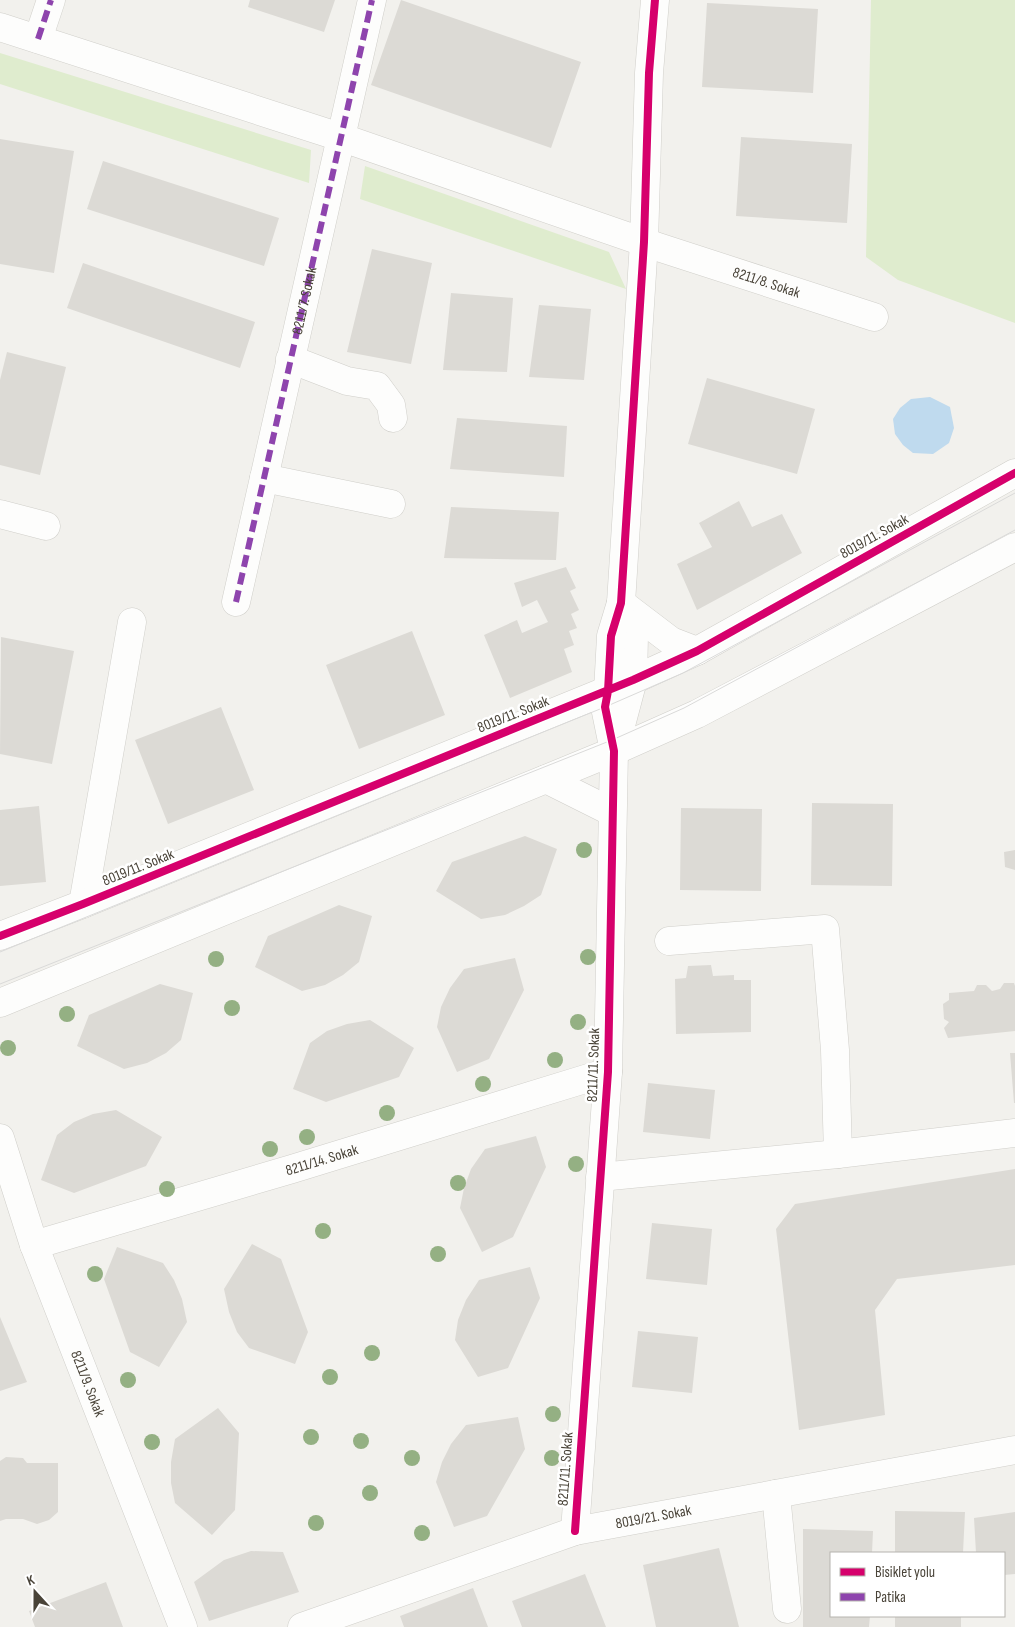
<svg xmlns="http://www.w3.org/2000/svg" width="1015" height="1627" viewBox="0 0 1015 1627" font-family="'Sofia Sans Condensed',sans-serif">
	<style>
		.green { fill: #dfecce }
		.water { fill: #bfdaee }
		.building { fill: #dcdad5 }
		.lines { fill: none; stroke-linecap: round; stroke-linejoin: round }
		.minor-casing { stroke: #d0cfca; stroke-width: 29 }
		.minor { stroke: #fdfdfc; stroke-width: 28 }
		.tram { stroke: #dadad9; stroke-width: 1 }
		.quiet { stroke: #8e44ad; stroke-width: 6; stroke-dasharray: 12 6; stroke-linecap: butt }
		.cycleway-casing { stroke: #fff; stroke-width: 11 }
		.cycleway { stroke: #d6006c; stroke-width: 8 }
		.tree { fill: #94b083 }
		.labels { text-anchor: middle; stroke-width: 5; stroke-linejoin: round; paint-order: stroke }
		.street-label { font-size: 15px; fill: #494338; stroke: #fff }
	</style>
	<rect width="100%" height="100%" fill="#f2f1ed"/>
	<path class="green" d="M871,0h144v323l-117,-43 -32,-23z
		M0,53l311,97 -2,33 -309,-99z
		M365,166l244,86 17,37 -266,-90z"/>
	<path class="water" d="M930,397l20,10 4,21 -5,15 -16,11 -20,-1 -10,-8 -8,-11 -2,-15 7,-11 11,-9z"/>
	<path class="building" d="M250,0h85l-11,32 -76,-25z
		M401,0l180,62 -30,86 -180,-63z
		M707,3l111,6 -5,84 -111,-6z
		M741,137l111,7 -5,79 -111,-7z
		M0,139l74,12 -20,122 -54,-9z
		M103,161l176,57 -15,48 -177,-57z
		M372,249l60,14 -21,101 -64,-12z
		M83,263l172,59 -15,46 -173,-60z
		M451,293l62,5 -6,74 -64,-2z
		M539,305l52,4 -7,71 -55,-3z
		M7,352l59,15 -26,108 -40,-10v-85z
		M707,378l108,31 -18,65 -109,-30z
		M457,418l110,8 -3,51 -114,-8z
		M739,501l13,26 30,-13 20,39 -105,57 -20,-46 35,-17 -13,-24z
		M451,507l108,5 -3,48 -112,-2z
		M566,567l10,21 -6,3 9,19 -8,4 6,14 -8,3 5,14 -10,4 8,23 -62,26 -26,-63 33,-15 5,13 26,-11 -11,-22 -15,7 -8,-24z
		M412,631l33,84 -86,34 -33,-84z
		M1,637l73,14 -22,113 -52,-10z
		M221,707l33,83 -86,34 -33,-84z
		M812,803l81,1 -1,82 -81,-1z
		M39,806l7,76 -46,4v-76z
		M681,808l81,1 -1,82 -81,-1z
		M525,836l32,13 -16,46 -17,11 -19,9 -24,4 -45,-28 16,-29z
		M1015,850v20l-10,-3 -1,-15z
		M339,905l33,11 -13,46 -16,13 -18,10 -23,6 -47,-24 13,-31z
		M515,958l9,32 -35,69 -32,13 -20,-45 4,-20 9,-19 14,-19z
		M711,965l2,11 21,-1v5h17v52l-75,2 -1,-55 11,-1 2,-12z
		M1004,983h10l1,3v45l-67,7 -4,-10 5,-6 -5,-3 -1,-15 6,-4v-7l25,-2 3,-6h9l6,6 8,-2z
		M160,984l33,9 -12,47 -15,13 -19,10 -23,6 -47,-23 12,-31z
		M370,1020l44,28 -15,29 -73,25 -33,-13 17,-46 17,-12 20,-7z
		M1010,1053h5v50h-1z
		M648,1083l67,7 -5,49 -67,-7z
		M116,1110l46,27 -16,29 -72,27 -33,-13 16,-45 17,-13 19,-8z
		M536,1136l10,31 -33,70 -31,15 -22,-44 4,-20 7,-19 14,-20z
		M1015,1169v96l-118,14 -22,31 10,105 -86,15 -23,-201 19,-25z
		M652,1223l60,6 -5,56 -61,-6z
		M252,1244l29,15 27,73 -13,32 -46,-16 -12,-16 -8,-20 -5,-23z
		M117,1247l46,16 11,17 8,19 5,23 -28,45 -29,-15 -26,-73z
		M530,1267l10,31 -32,70 -30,9 -23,-37 3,-20 8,-20 13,-20z
		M0,1317l27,65 -27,9z
		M638,1331l60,6 -6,56 -60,-6z
		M218,1408l21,25 -4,77 -23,25 -37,-32 -4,-20v-21l4,-23z
		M518,1417l7,32 -38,67 -33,11 -18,-45 6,-20 9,-18 15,-19z
		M6,1457l17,1 4,5h31v49l-9,8 -12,4 -14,-5h-17l-6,2v-60z
		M895,1511l70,1 -2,41h-68z
		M1015,1512v62l-11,1v-22h-28l-2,-35z
		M803,1529l70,2 -1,22h-41v63h39l-1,11h-66z
		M719,1548l20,79h-83l-13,-62z
		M251,1551l32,1 16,40 -90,29 -15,-39 30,-22z
		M585,1574l21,53h-84l-10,-26z
		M106,1582l17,45h-88l-6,-16z
		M473,1588l15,39h-84l-4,-11z
		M895,1616h66v11h-66z"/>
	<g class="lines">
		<defs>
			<g id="minor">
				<path id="s1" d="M0,27l340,110 318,110 216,70"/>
				<path d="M38,39l13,-39"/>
				<path d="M290,359l57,22 30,5 14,19 2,13"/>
				<path d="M264,478l127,26"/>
				<path d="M0,514l46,12"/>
				<path id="s2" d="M236,602l136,-602"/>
				<path d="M621,603l50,38 26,10"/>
				<path d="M616,744l17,-64 1,-44 -13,-33"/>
				<path d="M546,779l66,33"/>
				<path d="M83,904l49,-282"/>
				<path d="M0,936l83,-32 550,-224 64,-29 318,-178"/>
				<path d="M669,941l156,-12 10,121 3,104"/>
				<path d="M0,1003l614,-252 83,-37 318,-167"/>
				<path id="s3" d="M0,1138l34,107 149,382"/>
				<path d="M600,1177l238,-23 177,-21"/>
				<path id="s4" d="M34,1245l258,-76 316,-97"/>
				<path d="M776,1494l11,115"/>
				<path d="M575,1531l33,-459 6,-321 -9,-44 3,-16 3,-55 10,-33 23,-361 5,-169 6,-73"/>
				<path id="s5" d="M302,1627l273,-96 440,-81"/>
			</g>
		</defs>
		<use href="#minor" class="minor-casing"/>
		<use href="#minor" class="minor"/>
		<path class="tram" d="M0,952l605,-245 78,-34 332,-180
			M0,984l612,-244 72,-32 331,-178"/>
		<path class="quiet" d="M38,39l13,-39
			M236,602l136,-602"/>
		<defs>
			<path id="cycleway" d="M0,936l83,-32 550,-224 64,-29 318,-178
				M575,1531l33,-459 6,-321 -9,-44 3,-16 3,-55 10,-33 23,-361 5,-169 6,-73"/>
		</defs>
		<use href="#cycleway" class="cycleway-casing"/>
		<use href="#cycleway" class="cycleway"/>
	</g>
	<g class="tree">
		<circle cx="584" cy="850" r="8"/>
		<circle cx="588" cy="957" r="8"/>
		<circle cx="216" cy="959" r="8"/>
		<circle cx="232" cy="1008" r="8"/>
		<circle cx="67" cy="1014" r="8"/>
		<circle cx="578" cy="1022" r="8"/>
		<circle cx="8" cy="1048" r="8"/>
		<circle cx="555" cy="1060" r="8"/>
		<circle cx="483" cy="1084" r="8"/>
		<circle cx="387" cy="1113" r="8"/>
		<circle cx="307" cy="1137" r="8"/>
		<circle cx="270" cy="1149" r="8"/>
		<circle cx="576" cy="1164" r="8"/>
		<circle cx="458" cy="1183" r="8"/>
		<circle cx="167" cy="1189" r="8"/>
		<circle cx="323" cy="1231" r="8"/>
		<circle cx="438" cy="1254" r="8"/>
		<circle cx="95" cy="1274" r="8"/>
		<circle cx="372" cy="1353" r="8"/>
		<circle cx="330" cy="1377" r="8"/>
		<circle cx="128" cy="1380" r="8"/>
		<circle cx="553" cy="1414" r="8"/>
		<circle cx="311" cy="1437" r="8"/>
		<circle cx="361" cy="1441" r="8"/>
		<circle cx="152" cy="1442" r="8"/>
		<circle cx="412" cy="1458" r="8"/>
		<circle cx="552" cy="1458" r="8"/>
		<circle cx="370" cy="1493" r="8"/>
		<circle cx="316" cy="1523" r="8"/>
		<circle cx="422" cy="1533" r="8"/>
	</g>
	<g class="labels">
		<g class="street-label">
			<text dy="5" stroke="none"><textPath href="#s1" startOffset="808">8211/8. Sokak</textPath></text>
			<text dy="5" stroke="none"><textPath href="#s2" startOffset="309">8211/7. Sokak</textPath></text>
			<text transform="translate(874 536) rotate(-29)" y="5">8019/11. Sokak</text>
			<text transform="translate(513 714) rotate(-22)" y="5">8019/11. Sokak</text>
			<text transform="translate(138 867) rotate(-22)" y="5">8019/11. Sokak</text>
			<text transform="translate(593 1065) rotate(-88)" y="5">8211/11. Sokak</text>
			<text dy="5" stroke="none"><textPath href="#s4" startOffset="300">8211/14. Sokak</textPath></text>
			<text dy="5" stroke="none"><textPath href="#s3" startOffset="261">8211/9. Sokak</textPath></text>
			<text transform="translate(565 1469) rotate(-86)" y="5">8211/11. Sokak</text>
			<text dy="5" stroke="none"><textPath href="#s5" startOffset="369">8019/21. Sokak</textPath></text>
		</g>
	</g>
	<rect x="830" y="1552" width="175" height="65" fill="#ffffff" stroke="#b6b4af"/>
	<rect x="840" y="1568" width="25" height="8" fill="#d6006c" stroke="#b6b4af"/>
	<text x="875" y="1577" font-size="15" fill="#494338">Bisiklet yolu</text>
	<rect x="840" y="1593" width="25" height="8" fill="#8e44ad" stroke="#b6b4af"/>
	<text x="875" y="1602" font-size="15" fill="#494338">Patika</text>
	<g transform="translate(35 1592) rotate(339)" stroke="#ffffff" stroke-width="4" paint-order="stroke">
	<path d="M0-4L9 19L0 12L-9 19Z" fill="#494338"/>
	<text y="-8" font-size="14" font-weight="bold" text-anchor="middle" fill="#494338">K</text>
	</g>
</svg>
